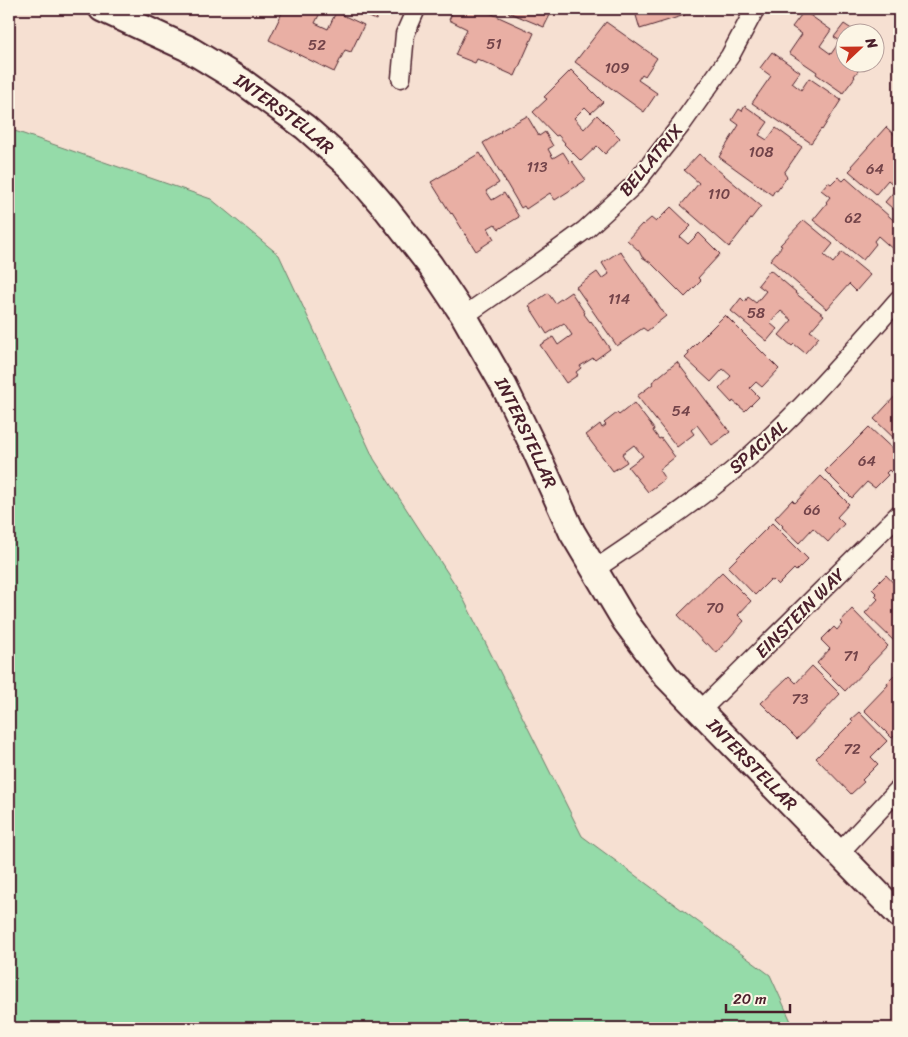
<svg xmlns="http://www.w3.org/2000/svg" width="908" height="1037" viewBox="0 0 908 1037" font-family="Sriracha,sans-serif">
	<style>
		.green { fill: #95dba9; stroke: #707d6a }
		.building { fill: #e9afa4; stroke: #4a1f2b }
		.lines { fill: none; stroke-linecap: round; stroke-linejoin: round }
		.street-casing { stroke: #4a1f2b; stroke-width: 21 }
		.secondary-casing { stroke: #4a1f2b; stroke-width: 29 }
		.street { stroke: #fcf5e5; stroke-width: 18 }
		.secondary { stroke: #fcf5e5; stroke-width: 25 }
		.labels { text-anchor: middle; stroke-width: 4; stroke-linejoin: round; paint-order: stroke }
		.number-label { font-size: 15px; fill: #724349 }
		.street-label { font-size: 18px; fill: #4a1f2b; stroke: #fcf5e5 }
	</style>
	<rect width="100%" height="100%" fill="#f6e0d2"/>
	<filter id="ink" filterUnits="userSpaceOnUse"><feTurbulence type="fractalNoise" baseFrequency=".02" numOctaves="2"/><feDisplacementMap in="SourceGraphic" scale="10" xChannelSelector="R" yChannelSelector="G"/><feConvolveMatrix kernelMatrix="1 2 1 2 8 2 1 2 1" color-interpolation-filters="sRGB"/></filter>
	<g filter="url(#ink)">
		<path class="green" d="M9,129l202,70 68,56 95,204 86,133 122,244 188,139 24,53h-785z"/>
		<path class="building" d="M282,9h40l-7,14 13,6 8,-17 28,13 -13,27 -6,-2 -11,22 -65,-32 14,-29z
			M352,9h29l-5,11z
			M454,9h27l53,24 -19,43 -38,-17 -2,4 -20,-8 12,-26 -18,-9z
			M509,9h44l-9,18 -36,-15z
			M638,9h45l2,6 -45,14 -5,-17 4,-2z
			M804,11l27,19 -11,16 11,8 9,-13 -6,-4 10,-13 12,8h-10v30h19l-11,14 1,1 -12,16 -27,-19 1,-2 -28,-19 13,-19 -10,-7z
			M606,22l51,36 -12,18 -3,-2 -4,6 19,13 -13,19 -69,-50z
			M772,52l28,20 -8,11 9,7 8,-12 32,22 -19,30 -1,-1 -10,14 -59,-40 19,-27 -11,-8z
			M571,70l32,32 -12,11 -6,-6 -11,11 10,11 13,-14 23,23 -15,16 -8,-8 -16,15 -17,-17 1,-1 -7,-8 -2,1 -23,-24 14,-13 -3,-2z
			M745,106l23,16 -9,13 8,5 9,-12 26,19 -18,26 3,4 -10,14 -2,-1 -3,5 -53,-38 20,-32 -7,-5 7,-11 3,2z
			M527,116l12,20 6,-4 8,14 -5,3 5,9 10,-6 7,11 2,-2 14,19 -31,20 -5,-7 -24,16 -2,-3 -3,2 -38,-65 18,-11 -1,-1z
			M886,127l13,12v75l-14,-12 12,-14 -9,-8 -12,14 -27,-23 4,-4 -2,-1z
			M480,153l19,30 -13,8 6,9 12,-7 15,24 -20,12 -4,-5 -7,4 6,11 -18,12 -24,-38 -1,1 -20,-32z
			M699,154l62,52 -32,41 -48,-42 18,-22 -15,-13z
			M838,177l5,4 3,-3 53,47v23l-3,4 -18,-16 -4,5 2,3 -13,16 -50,-40 14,-17 -1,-1 4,-5 -9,-7 7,-8 3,2z
			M671,207l20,19 -11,11 8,7 11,-11 21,21 -22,24 3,3 -16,16 -34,-34 -9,-6 -3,-6 -12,-11 15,-16 1,1 8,-7 5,4z
			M804,220l29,24 -9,11 9,8 9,-11 28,23 -14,16 -7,-7 -22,25 -57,-49 12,-14 -2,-1z
			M620,251l46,65 -19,15 -4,-3 -26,18 -41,-59 21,-15 5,7 7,-5 -7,-11z
			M770,270l26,22 -1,1 29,22 -14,16 9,6 -14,16 -11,-9 -2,2 -13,-11 13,-15 -11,-9 -11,12 7,6 -10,12 -36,-30 10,-13 4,4 3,-5 8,6 10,-12 -8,-6z
			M571,292l14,21 -1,1 6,8 1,-1 19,28 -15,11 -2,-2 -13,8 1,2 -5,4 2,3 -12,8 -26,-38 13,-8 5,8 14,-10 -8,-12 -17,11 -18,-28 19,-13 7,10z
			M725,315l54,54 -17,18 -6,-5 -6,6 9,9 -14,14 -12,-10 -1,2 -13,-14 12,-13 -8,-7 -12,13 -26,-24 4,-4 -1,-2z
			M677,362l53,70 -18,13 -15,-20 -6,5 3,4 -17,13 -40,-51 16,-12 -1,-2z
			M899,392v51l-25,-24z
			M634,403l20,26 -1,2 6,8 2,-1 14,19 -16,13 6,9 -17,13 -20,-25 15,-11 -9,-11 -12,9 5,8 -14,9 -27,-36 14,-11 2,4 4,-3 -2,-2 13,-10 2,2z
			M869,427l30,28v13l-6,6 -4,-4 -3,3 2,2 -13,13 -8,-6 -15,16 -27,-27z
			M821,476l28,28 -12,13 7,7 -16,18 -15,-14 -14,15 -17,-16 1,-1 -8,-8 17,-18 3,3z
			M772,523l36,36 -12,12 -2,-2 -16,16 -5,-5 -1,1 -2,-1 -15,15 -27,-28z
			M722,572l29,29 -13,14 6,6 -28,32 -9,-10 -1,2 -28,-30z
			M886,575l12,13 1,-2v49l-5,6 -29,-28 13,-14 -3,-3 2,-2 -5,-5z
			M852,609l36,37 -43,45 -28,-28 13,-14 -9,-9 13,-13 3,3 5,-6 -2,-2z
			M812,666l28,28 -43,45 -36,-36 28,-27 7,7z
			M899,671v61l-7,6 -28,-28 24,-25 -1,-2z
			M859,712l28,29 -16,16 7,7 -16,16 2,2 -13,12 -35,-36 37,-37 -2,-2z"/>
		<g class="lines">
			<defs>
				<path id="street" d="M401,78l4,-44 11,-25
					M464,316l69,-48 52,-38 49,-45 47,-60 49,-69 25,-47
					M594,570c48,-33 98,-65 142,-102 60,-51 111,-110 163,-169
					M700,711l199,-197
					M839,853l60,-64"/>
				<g id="secondary">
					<path id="s1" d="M102,9l85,39 56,34 62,45 45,40 37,43 43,55 34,51 40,70 32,66 36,80 53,89 41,55 233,239"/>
				</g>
			</defs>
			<use href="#street" class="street-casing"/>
			<use href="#secondary" class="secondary-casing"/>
			<use href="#street" class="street"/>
			<use href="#secondary" class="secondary"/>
		</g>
	</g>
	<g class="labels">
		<g class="number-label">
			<text x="494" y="49">51</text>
			<text x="317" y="50">52</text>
			<text x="617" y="73">109</text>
			<text x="761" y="157">108</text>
			<text x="537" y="172">113</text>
			<text x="875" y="174">64</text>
			<text x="719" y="199">110</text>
			<text x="853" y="223">62</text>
			<text x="619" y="304">114</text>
			<text x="756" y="318">58</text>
			<text x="681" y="416">54</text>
			<text x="867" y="466">64</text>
			<text x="812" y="515">66</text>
			<text x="715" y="613">70</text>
			<text x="851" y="661">71</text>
			<text x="800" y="704">73</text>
			<text x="852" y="754">72</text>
		</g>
		<g class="street-label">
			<text dy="6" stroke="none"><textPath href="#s1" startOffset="211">INTERSTELLAR</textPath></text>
			<text transform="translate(651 160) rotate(-50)" y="6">BELLATRIX</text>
			<text dy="6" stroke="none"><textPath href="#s1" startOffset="616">INTERSTELLAR</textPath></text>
			<text transform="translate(758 447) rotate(-41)" y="6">SPACIAL</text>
			<text transform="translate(800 613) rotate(-45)" y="6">EINSTEIN WAY</text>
			<text dy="6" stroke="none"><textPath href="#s1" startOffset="1021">INTERSTELLAR</textPath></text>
		</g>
	</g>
	<rect width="908" height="1037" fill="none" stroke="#fcf5e5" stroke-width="30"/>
	<rect x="15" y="15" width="878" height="1007" fill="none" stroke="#4a1f2b" stroke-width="2" filter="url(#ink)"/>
	<g transform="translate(860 48) rotate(68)"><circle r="24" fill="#fcf5e5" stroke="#b59f9b"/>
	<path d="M0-4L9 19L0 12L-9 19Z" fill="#c8321e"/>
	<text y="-8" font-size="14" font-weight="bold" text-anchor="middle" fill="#4a1f2b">N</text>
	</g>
	<path d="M726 1004v8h64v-8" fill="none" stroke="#4a1f2b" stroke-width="2.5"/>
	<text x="733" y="1004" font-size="15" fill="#4a1f2b" stroke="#fcf5e5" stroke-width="4" paint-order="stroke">20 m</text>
</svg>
